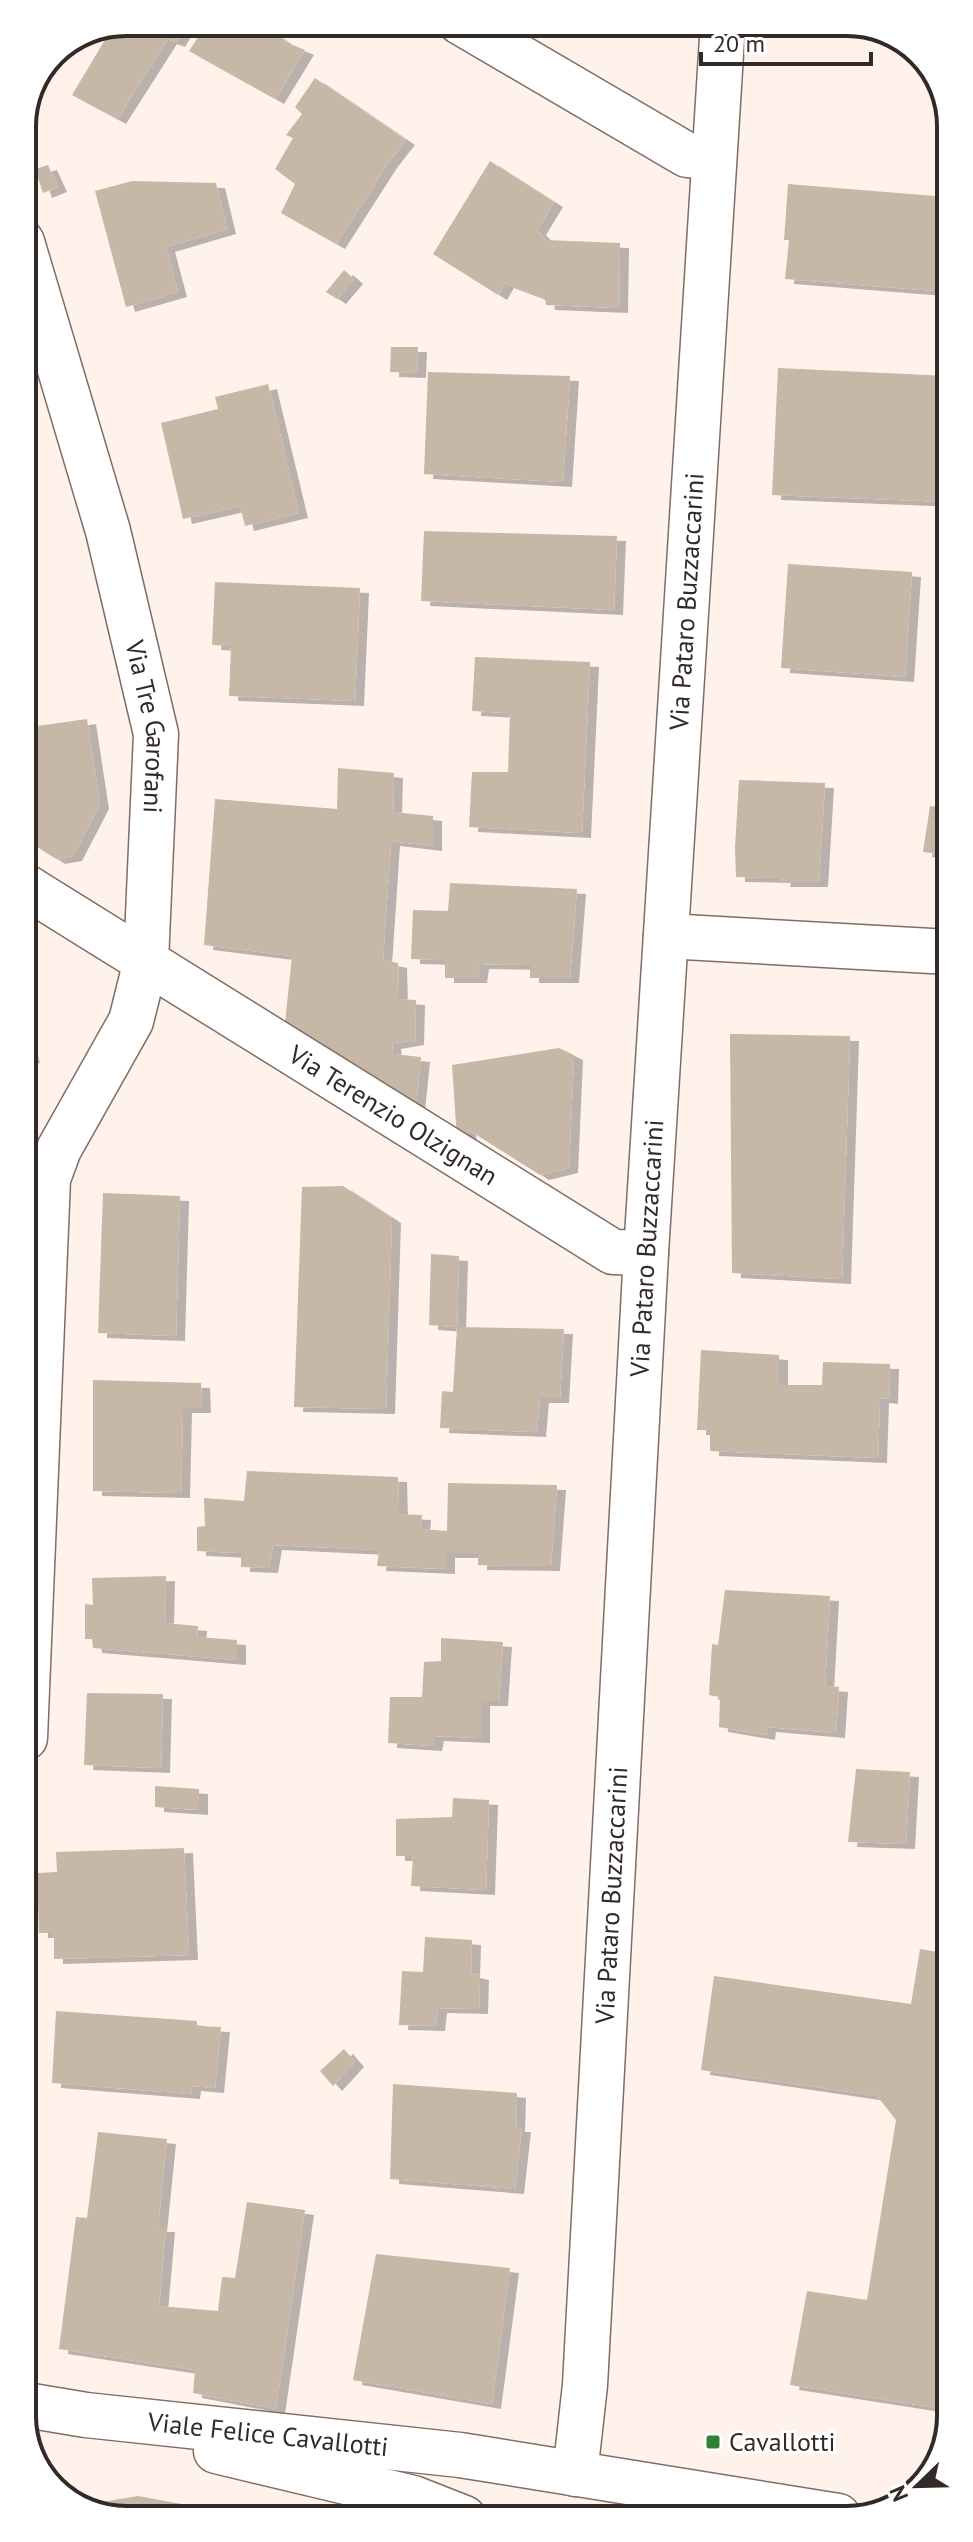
<svg xmlns="http://www.w3.org/2000/svg" width="973" height="2542" viewBox="0 0 973 2542" font-family="'PT Sans',sans-serif">
	<style>
		.building { fill: #c6b7a7; filter: url(#shadow) }
		.lines { fill: none; stroke-linecap: round; stroke-linejoin: round }
		.minor-casing { stroke: #806d63; stroke-width: 47 }
		.secondary-casing { stroke: #806d63; stroke-width: 47 }
		.minor { stroke: #fff; stroke-width: 44 }
		.secondary { stroke: #fff; stroke-width: 44 }
		.poi-dot { fill: #2f8330; stroke: #fff; stroke-width: 3 }
		.labels { text-anchor: middle; stroke-width: 6; stroke-linejoin: round; paint-order: stroke }
		.street-label { font-size: 26px; fill: #322a26; stroke: #fff }
		.poi-label { font-size: 26px; fill: #322a26; stroke: #fff; text-anchor: start }
		.rim { fill: none; stroke: #322a26; stroke-width: 4 }
	</style>
	<defs>
		<filter id="shadow"><feDropShadow dx="9" dy="5" stdDeviation="0" flood-color="#0004"/></filter>
	</defs>
	<rect width="100%" height="100%" fill="#fff2ea"/>
	<path class="building" d="M126,22h62l-12,20 -8,-3 -51,80 -45,-24 40,-67z
		M208,22h50l30,21 17,7 -30,49 -86,-48z
		M315,78l91,62 -18,23 -52,81 -55,-31 14,-29 -20,-15 18,-31 -7,-3 16,-21 -7,-7z
		M490,161l64,41 -17,28 9,10 74,3 -1,65 -73,-3 -1,-7 -40,-15 -7,12 -65,-41z
		M48,165l10,22 -15,6 -8,-24z
		M132,181l84,2 11,46 -61,18 12,45 -52,15 -31,-116z
		M788,184l159,13 1,95 -163,-13 4,-39h-5z
		M344,270l10,9 -17,20 -11,-7z
		M391,347h27l-1,26 -27,-1z
		M778,368l170,8v126l-176,-7z
		M428,372l142,4 -7,106 -139,-8z
		M268,384l31,129 -54,13 -5,-20 -57,13 -22,-96 57,-14 -3,-12z
		M424,531l193,5 -3,74 -193,-9z
		M788,564l124,8 -7,105 -124,-9z
		M215,582l145,6 -5,113 -126,-5 2,-50 -19,-1z
		M475,657l115,5 -8,171 -113,-6 3,-55h36l2,-59 -38,-2z
		M87,719l13,85 -27,52 -17,3 -33,-21v-110z
		M338,768l56,5 -1,39 40,4v30l-42,-5 -8,119 15,3 1,36 17,1 -1,40 -23,4 1,10 28,3 -5,49 -132,-74 8,-76 -88,-11 11,-146 122,10z
		M739,780l86,3 -6,99h-38l1,-4 -46,-1 -1,-29z
		M930,806l18,2 1,47 -26,-3z
		M450,883l127,6 -7,89h-40v-13l-50,-1 -2,14h-33v-18l-34,-1 2,-49 35,1z
		M24,1033l7,25 -7,2z
		M730,1034l120,2 -8,243 -110,-6z
		M559,1048l15,7 -5,113 -29,7 -73,-46 1,9 -11,2 -5,-75z
		M343,1186l49,32 -6,191 -92,-2 8,-220z
		M103,1193l77,3 -4,140 -78,-3z
		M944,1224l5,1v105l-10,-1z
		M431,1254l28,2 -2,71 -28,-2z
		M457,1327l107,2 -4,69h-20l-3,34 -97,-4 2,-37 11,1z
		M701,1350l78,5v30h43l1,-23 67,2 -1,35 -9,-1 -2,60 -168,-7v-21h-13z
		M93,1380l108,3 1,25h-19l-2,85 -88,-2z
		M247,1471l151,6 1,37 23,1 -1,14 26,2 1,-48 109,2 -6,81 -73,-1v-12h-32v16l-69,-3 2,-16 -106,-5 -4,23 -28,-1v-14l-44,-2v-24l8,-1 -1,-28 40,3z
		M166,1576l-1,47 33,3 -1,11 40,3v20l-144,-12 -1,-9h-7v-35l8,1 -1,-27z
		M725,1590l105,6 -5,90 14,1 -3,46 -69,-6 -1,8 -47,-8 1,-30 -11,-2 3,-51 6,1z
		M441,1638l62,4 -4,59h-18v37l-46,-2 -2,10 -45,-3 2,-46h32l2,-35 17,-1z
		M87,1693l76,1 -2,74 -77,-3z
		M856,1769l54,3 -4,72 -58,-2z
		M155,1786l44,3v21l-44,-3z
		M453,1798l36,2 -3,90 -75,-4 2,-30h-17v-37l56,-2z
		M184,1848l5,107 -135,4v-26h-15l-2,-60 20,-1 -1,-20z
		M425,1937l47,3 -1,33 9,2 -1,34 -41,-1 -2,18 -37,-1 3,-54 21,1z
		M920,1949l30,5 1,456 -161,-25 17,-94 60,9 29,-180 -19,-24 -176,-26 13,-94 197,28z
		M56,2011l141,10v5l24,1 -6,61 -23,-2 -1,8 -139,-11z
		M344,2049l11,13 -22,24 -13,-15z
		M393,2084l124,9 -1,34h6l-7,62 -125,-10z
		M98,2132l69,7 -9,88h8l-7,79 59,5 4,-34 13,1 12,-76 58,8 -29,199 -83,-16 2,-23 -136,-21 17,-132 11,1z
		M376,2254l134,14 -18,136 -139,-24z
		M138,2496l109,20v3l-128,1 -35,-15z"/>
	<g class="lines">
		<defs>
			<g id="minor">
				<path d="M460,22l227,133 27,3"/>
				<path id="s1" d="M22,242l86,289 48,203 -10,227 -15,60 -72,128 -11,30 -23,559"/>
				<path id="s2" d="M23,885l590,367 33,1"/>
				<path d="M666,936l283,16"/>
				<path id="s3" d="M575,2474l10,-89 61,-1132 77,-1231"/>
			</g>
			<g id="secondary">
				<path id="s4" d="M26,2405l60,10 374,40 378,61"/>
				<path d="M216,2451l197,47 51,20"/>
			</g>
		</defs>
		<use href="#minor" class="minor-casing"/>
		<use href="#secondary" class="secondary-casing"/>
		<use href="#minor" class="minor"/>
		<use href="#secondary" class="secondary"/>
	</g>
	<rect class="poi-dot" x="705" y="2434" width="16" height="16" rx="4"/>
	<g class="labels">
		<g class="street-label">
			<text dy="9" stroke="none"><textPath href="#s3" startOffset="1876">Via Pataro Buzzaccarini</textPath></text>
			<text dy="9" stroke="none"><textPath href="#s1" startOffset="502">Via Tre Garofani</textPath></text>
			<text dy="9" stroke="none"><textPath href="#s2" startOffset="436">Via Terenzio Olzignan</textPath></text>
			<text dy="9" stroke="none"><textPath href="#s3" startOffset="1228">Via Pataro Buzzaccarini</textPath></text>
			<text dy="9" stroke="none"><textPath href="#s3" startOffset="580">Via Pataro Buzzaccarini</textPath></text>
			<text dy="9" stroke="none"><textPath href="#s4" startOffset="244">Viale Felice Cavallotti</textPath></text>
		</g>
		<g class="poi-label">
			<text x="729" y="2451">Cavallotti</text>
		</g>
	</g>
	<path d="M0 0H973V2542H0ZM126 36H847A90 90 0 0 1 937 126V2416A90 90 0 0 1 847 2506H126A90 90 0 0 1 36 2416V126A90 90 0 0 1 126 36Z" fill="#fff" fill-rule="evenodd"/>
	<path class="rim" d="M126 36H847A90 90 0 0 1 937 126V2416A90 90 0 0 1 847 2506H126A90 90 0 0 1 36 2416V126A90 90 0 0 1 126 36Z"/>
	<g transform="translate(917 2486) rotate(247)" stroke="#ffffff" stroke-width="6" paint-order="stroke">
	<path d="M0-6L14 30L0 20L-14 30Z" fill="#322a26"/>
	<text y="-12" font-size="22" font-weight="bold" text-anchor="middle" fill="#322a26">N</text>
	</g>
	<path d="M701 52v12h170v-12" fill="none" stroke="#322a26" stroke-width="4"/>
	<text x="713" y="52" font-size="24" fill="#322a26" stroke="#ffffff" stroke-width="6" paint-order="stroke">20 m</text>
</svg>
